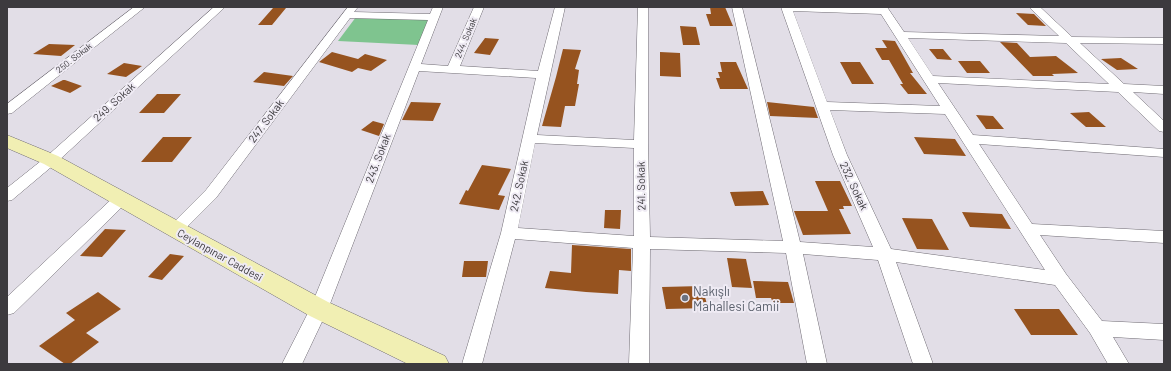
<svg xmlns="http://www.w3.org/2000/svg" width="1171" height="371" viewBox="0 0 1171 371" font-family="Barlow,sans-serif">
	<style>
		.green { fill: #7fc48f }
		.building { fill: #96531f }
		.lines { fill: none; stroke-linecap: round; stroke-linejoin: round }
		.minor-casing { stroke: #706c74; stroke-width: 1 }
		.secondary-casing { stroke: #706c74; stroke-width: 1 }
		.minor { fill: #fff; fill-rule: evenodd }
		.secondary { fill: #f1efb3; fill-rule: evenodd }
		.worship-dot { fill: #6b7280; stroke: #efebf4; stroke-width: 1.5 }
		.labels { text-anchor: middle; stroke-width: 4; stroke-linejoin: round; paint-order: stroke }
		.far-street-label { font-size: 9px; fill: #3c3a3e; stroke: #efebf4 }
		.street-label { font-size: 11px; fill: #3c3a3e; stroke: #efebf4 }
		.near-worship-label { font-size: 13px; fill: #5b616d; stroke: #efebf4; text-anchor: start }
	</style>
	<rect width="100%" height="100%" fill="#e2dee7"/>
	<path class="green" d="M356,17l69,2 4,2 -10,24 -81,-4z"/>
	<path class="building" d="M710,7h15l8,19h-23l-4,-12h5z
		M273,8h13l-14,17h-14z
		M1016,13l18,1 12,12 -18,-1z
		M680,26l16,1 4,18h-17z
		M485,38l14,1 -9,16 -16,-2z
		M882,40l13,1 18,32h-3l17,21h-19l-8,-10h3l-14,-24h-7l-7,-12h12z
		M1000,42l17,1 13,14 26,-1 22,17 -26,1 2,2h-21z
		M49,44l26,1 -14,11 -28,-2z
		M563,49l18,1 -6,19 4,1 -2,14h2l-4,22h-10l-4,21 -19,-1 14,-49z
		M929,49h14l9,11 -15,-1z
		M332,52l26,7 7,-5 22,6 -16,11 -13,-3 -6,4 -33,-10z
		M660,52l20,1 1,24 -21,-1z
		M1121,58l17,11 -21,1 -16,-11z
		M958,61h22l10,12h-23z
		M720,62h16l12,27h-28l-4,-11h4l-2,-6h4z
		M840,62h20l14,22h-22z
		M124,63l18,3 -16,11 -19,-3z
		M264,72l29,4 -9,10 -31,-4z
		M63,80h2l17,6 -12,7 -19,-7z
		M157,94h24l-17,19h-25z
		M411,102l30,1 -8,18 -31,-1z
		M767,102l47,5 4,11 -48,-2z
		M1089,112l17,15h-20l-16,-14z
		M976,115l17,1 11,13h-18z
		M373,121l11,3 -5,12 -18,-6z
		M163,137h29l-20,25h-31z
		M914,137l41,2 11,17 -42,-2z
		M482,165l29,4 -13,26 7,1 -6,14 -40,-6 7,-14 2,1z
		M815,181h25l12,25h-9l1,3h-5l12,25 -48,1 -9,-24h34z
		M763,191l6,14 -34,1 -5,-14z
		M605,210h16l-1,19 -16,-1z
		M962,212l40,2 9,15 -41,-2z
		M902,218l30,1 17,31 -32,-1z
		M105,229l21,1 -24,27 -22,-1z
		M572,245l59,4v22l-12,-1 -1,24 -32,-2 -41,-4 5,-17 21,2z
		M170,254l14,2 -22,24 -14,-3z
		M727,258l19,1 6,29 -20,-1z
		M464,261h24l-2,16h-24z
		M753,281l35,1 6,21h-21l-2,-5h-15z
		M702,286l6,22 -42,1 -4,-22z
		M98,292l23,17 -35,24 13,9 -29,22h-5l-26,-18 36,-26 -9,-7z
		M1014,309h45l19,26h-47z"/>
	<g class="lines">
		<defs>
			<path id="minor" d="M134,7h11l-133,106 -5,1v-10z
				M214,7h11l-169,156 -44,37 -5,1v-13l39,-31z
				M348,7h10l-4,5 76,2 3,-7h10l-22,57 27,2 26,-59h10l-24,59 78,5 17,-64h10l-28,128 97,5 4,-133h10v137l2,93 133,4 -51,-234h10l58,235 73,5 -40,-92 -52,-148h106l17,25 155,4 -30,-29h11l32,30 92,1v6l-84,-1 44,41 40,2v8l-31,-2 31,29v11l-5,-1 -41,-39 -180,-9 35,52 191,14v8l-185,-13 53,80 132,7v12l-124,-8 26,39 36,47 62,3v16l-51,-3 16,27h-21l-18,-31 -35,-48 -159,-23 37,102h-20l-35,-104 -75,-6 24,110h-20l-21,-111 -136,-4 -1,115h-20l4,-116 -118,-9 -33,125h-20l39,-131 35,-155 -117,-7 -91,238 -26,55h-20l28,-55 118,-289 -78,-2 -134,180 -36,36 -6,2 -6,-2 -2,-4 40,-40zM793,11l88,3 59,92 -113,-4zM908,38l158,5 43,41 -176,-8zM830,110l115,4 100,156 -154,-21 -44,-94zM535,143l99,5v88l-116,-8z
				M121,194l5,1 3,4 -3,4 -112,110 -7,2v-18l109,-102z"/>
			<path id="secondary" d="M7,135l51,21 270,146 117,54 4,8h-41l-98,-48 -266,-152 -37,-16z"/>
		</defs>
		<use href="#minor" class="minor-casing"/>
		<use href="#secondary" class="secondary-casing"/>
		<use href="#minor" class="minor"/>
		<use href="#secondary" class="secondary"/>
	</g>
	<circle class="worship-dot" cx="685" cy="298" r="4"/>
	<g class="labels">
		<g class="far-street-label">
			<text transform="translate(466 38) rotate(-67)" y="3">244. Sokak</text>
			<text transform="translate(74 58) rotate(-38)" y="3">250. Sokak</text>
		</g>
		<g class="street-label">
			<text transform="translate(114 102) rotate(-42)" y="4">249. Sokak</text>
			<text transform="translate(266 121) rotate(-53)" y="4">247. Sokak</text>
			<text transform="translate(378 158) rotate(-69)" y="4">243. Sokak</text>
			<text transform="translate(519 186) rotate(-78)" y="4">242. Sokak</text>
			<text transform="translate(641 186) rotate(-91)" y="4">241. Sokak</text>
			<text transform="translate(854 186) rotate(65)" y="4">232. Sokak</text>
			<text transform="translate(220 255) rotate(29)" y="4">Ceylanpınar Caddesi</text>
		</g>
		<g class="near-worship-label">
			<text x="693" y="296">Nakışlı<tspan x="693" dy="15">Mahallesi Camii</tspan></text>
		</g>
	</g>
	<rect width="1171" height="371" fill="none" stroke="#3c3a3e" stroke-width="16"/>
</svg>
